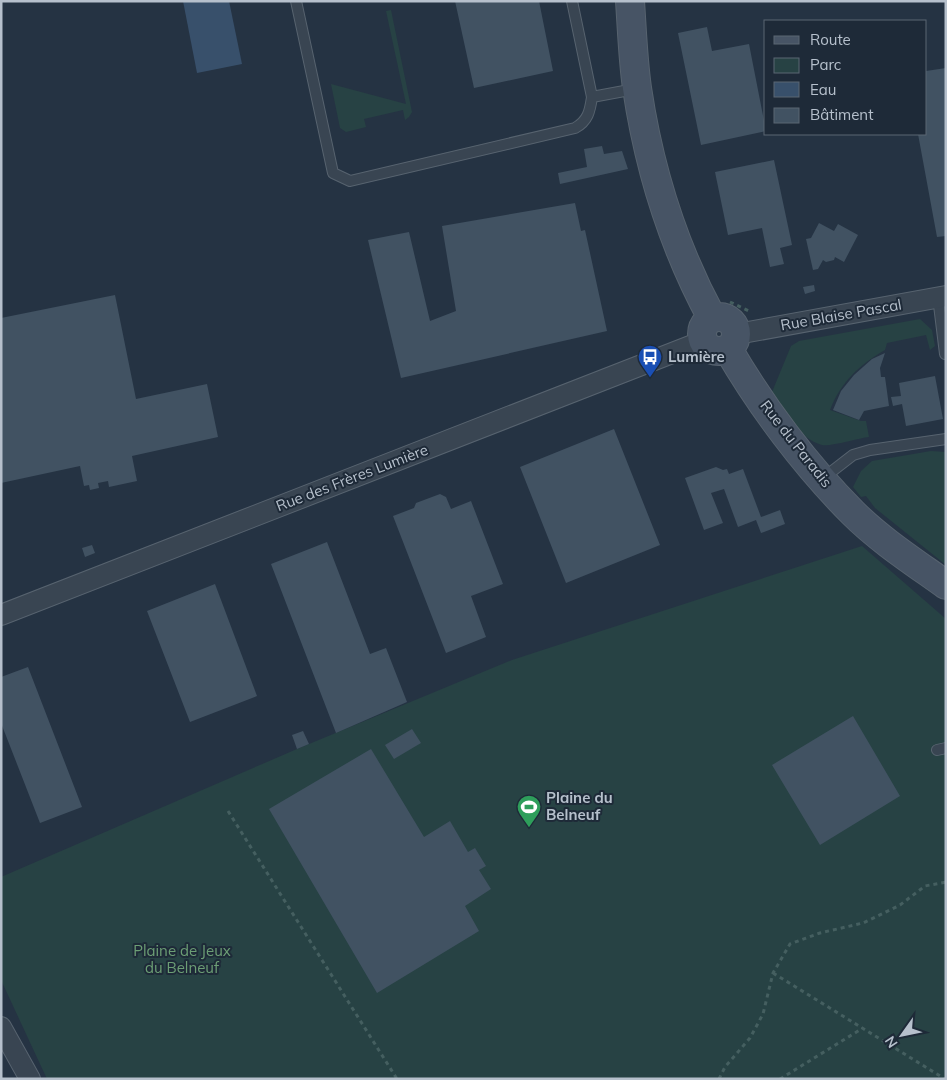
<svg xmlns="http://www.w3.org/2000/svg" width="947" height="1080" viewBox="0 0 947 1080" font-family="Mulish,sans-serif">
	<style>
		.green { fill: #274244 }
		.water { fill: #38506b }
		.building { fill: #415262 }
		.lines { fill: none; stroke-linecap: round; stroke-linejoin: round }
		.lane-casing { stroke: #57636f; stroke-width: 12 }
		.street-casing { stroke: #57636f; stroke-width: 22 }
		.secondary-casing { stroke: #57636f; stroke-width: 30 }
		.path { stroke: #455f60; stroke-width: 3; stroke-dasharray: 4 4; stroke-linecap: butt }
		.lane { stroke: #394552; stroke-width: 10 }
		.street { stroke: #394552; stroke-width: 20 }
		.secondary { stroke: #475465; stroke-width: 28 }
		.labels { text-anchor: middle; stroke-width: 4; stroke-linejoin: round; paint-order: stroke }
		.street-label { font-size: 15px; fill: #b6c0cc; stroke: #1e2a38 }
		.poi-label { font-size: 15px; font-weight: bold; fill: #b6c0cc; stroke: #1e2a38; text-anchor: start }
		.park-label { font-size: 15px; fill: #6c9e75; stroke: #1e2a38 }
	</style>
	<rect width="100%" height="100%" fill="#253343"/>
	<path class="green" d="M391,10l21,102 -3,5 -4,3 -2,-10 -39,9 2,8 -20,5 -6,-4 -9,-44 75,20 -20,-93z
		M920,319l12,11 3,16 -5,4 -4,-15 -39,8 -2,7c-26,15 -44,32 -55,60l31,11h5l3,16c-10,1 -39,10 -47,8 -23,-6 -37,-35 -50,-53l19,-46 8,-5z
		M931,451l15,1v113l-71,-57 -9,-12 -5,1 -8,-10 8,-16 11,-10z
		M862,546l84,73v460h-899l-46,-99v-103l296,-128 215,-89z"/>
	<path class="water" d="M183,1h46l13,63 -45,9z"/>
	<path class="building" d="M455,1h84l14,70 -79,17z
		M707,27l5,24 37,-7 17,87 -65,14 -23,-112z
		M946,68v168l-9,1 -19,-103h8v-63z
		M602,146l2,8 18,-3 6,18 -68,15 -2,-11 29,-6 -3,-18z
		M774,160l18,85 -12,3 4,16 -14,3 -8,-39 -34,7 -13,-63z
		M575,203l6,28 4,-1 22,101 -206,47 -33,-138 41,-8 21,89 26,-10 -14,-85z
		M819,223l15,8 4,-7 20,11 -14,27 -9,-5 -1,3 -8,2 -3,-2 -5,9 -5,1 -7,-31 5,-1z
		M814,285l1,6 -10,3 -2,-7z
		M115,295l21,104 71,-15 11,53 -86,19 5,25 -28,6 -1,-6 -10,2 1,5 -9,2 -1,-5 -5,1 -4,-20 -79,17v-165z
		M885,353l-5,15 1,9h4l4,29 -25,5 -5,9 -26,-10 8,-19 13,-16 18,-16z
		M935,376l8,43 -37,7 -4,-22 -9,2 -2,-9 10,-1 -2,-13z
		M614,429l46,116 -94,38 -46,-116z
		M716,467l7,3 4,-1 2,5 14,-5 18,48 19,-7 5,14 -24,9 -5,-13 -18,7 -14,-38 -13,4 12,30 -19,7 -19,-52z
		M440,494l6,3 5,12 20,-8 32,83 -32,12 15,41 -40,16 -53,-137 21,-8 2,-5z
		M327,542l43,112 16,-6 21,54 -71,31 -65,-169z
		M92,545l3,8 -10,4 -3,-9z
		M215,584l42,112 -67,26 -43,-111z
		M28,667l54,140 -42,16 -39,-100v-46z
		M853,716l47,80 -80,49 -48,-80z
		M412,729l9,14 -27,16 -9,-14z
		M303,731l6,13 -12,5 -5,-14z
		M371,749l53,88 26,-16 18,31 7,-4 11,18 -7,4 12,19 -26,17 14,25 -102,62 -108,-184z"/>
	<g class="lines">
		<defs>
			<path id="lane" d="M296,1l37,172 17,8 225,-53c13,-7 15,-17 17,-31l-20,-96
				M592,97l43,-8
				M938,297l7,57
				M822,479l31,-24 17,-5 76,-11
				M937,750l9,-2"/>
			<path id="street" d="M737,334l209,-38
				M1,615l702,-274
				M1,1027l29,52"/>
			<path id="secondary" d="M630,1c2,29 3,59 7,87 12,81 36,158 75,230
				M702 334a17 17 0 1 1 34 0a17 17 0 1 1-34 0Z
				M728,349c33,57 78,117 125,164 27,27 61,49 93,72"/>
		</defs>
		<use href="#lane" class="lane-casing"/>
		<use href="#street" class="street-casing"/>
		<use href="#secondary" class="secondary-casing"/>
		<path class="path" d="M730,302l19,9
			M228,811l169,268
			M773,973l172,106
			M719,1079l6,-12 25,-29 13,-24 10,-41 17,-29 30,-11 43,-10 37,-18 25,-19 21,-4
			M780,1079l83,-51"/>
		<use href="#lane" class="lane"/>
		<use href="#street" class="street"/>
		<use href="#secondary" class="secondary"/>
	</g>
	<defs>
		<symbol id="bus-pin" viewBox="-11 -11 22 30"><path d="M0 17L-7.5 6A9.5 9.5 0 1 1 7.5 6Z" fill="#1a4fb4" stroke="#1e2a38"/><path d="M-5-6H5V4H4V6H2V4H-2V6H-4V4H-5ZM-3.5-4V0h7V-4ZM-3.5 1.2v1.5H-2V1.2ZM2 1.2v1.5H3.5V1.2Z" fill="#fff"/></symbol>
		<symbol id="stadium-pin" viewBox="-11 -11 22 30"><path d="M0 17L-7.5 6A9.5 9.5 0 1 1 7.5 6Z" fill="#2e9e5b" stroke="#1e2a38"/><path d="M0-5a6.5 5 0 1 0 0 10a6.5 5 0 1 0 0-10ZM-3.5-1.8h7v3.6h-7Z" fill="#fff"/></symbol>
	</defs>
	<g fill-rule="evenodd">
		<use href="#bus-pin" x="636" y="343" width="28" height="38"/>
		<use href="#stadium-pin" x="515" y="793" width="28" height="38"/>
	</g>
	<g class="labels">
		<g class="street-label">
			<text transform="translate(841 315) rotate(-10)" y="5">Rue Blaise Pascal</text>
			<text transform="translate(796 444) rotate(52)" y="5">Rue du Paradis</text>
			<text transform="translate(352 478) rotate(-21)" y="5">Rue des Frères Lumière</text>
		</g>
		<g class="poi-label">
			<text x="668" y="362">Lumière</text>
			<text x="546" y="803">Plaine du<tspan x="546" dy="17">Belneuf</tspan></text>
		</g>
		<g class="park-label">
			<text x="182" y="956">Plaine de Jeux<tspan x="182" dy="17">du Belneuf</tspan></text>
		</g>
	</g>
	<rect width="947" height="1080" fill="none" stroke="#b6c0cc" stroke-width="5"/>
	<rect x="764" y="20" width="162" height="115" fill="#1e2a38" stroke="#5b6673"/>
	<rect x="774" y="36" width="25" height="8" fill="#475465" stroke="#5b6673"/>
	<text x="810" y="45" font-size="15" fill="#b6c0cc">Route</text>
	<rect x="774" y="58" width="25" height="15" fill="#274244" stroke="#5b6673"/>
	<text x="810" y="70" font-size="15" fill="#b6c0cc">Parc</text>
	<rect x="774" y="82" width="25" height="15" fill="#38506b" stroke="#5b6673"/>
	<text x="810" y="95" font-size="15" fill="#b6c0cc">Eau</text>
	<rect x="774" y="108" width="25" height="15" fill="#415262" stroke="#5b6673"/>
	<text x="810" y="120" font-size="15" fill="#b6c0cc">Bâtiment</text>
	<g transform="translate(902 1035) rotate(237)" stroke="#1e2a38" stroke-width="4" paint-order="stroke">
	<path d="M0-4L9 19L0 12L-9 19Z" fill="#b6c0cc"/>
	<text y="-8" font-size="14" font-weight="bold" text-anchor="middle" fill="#b6c0cc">N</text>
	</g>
</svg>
